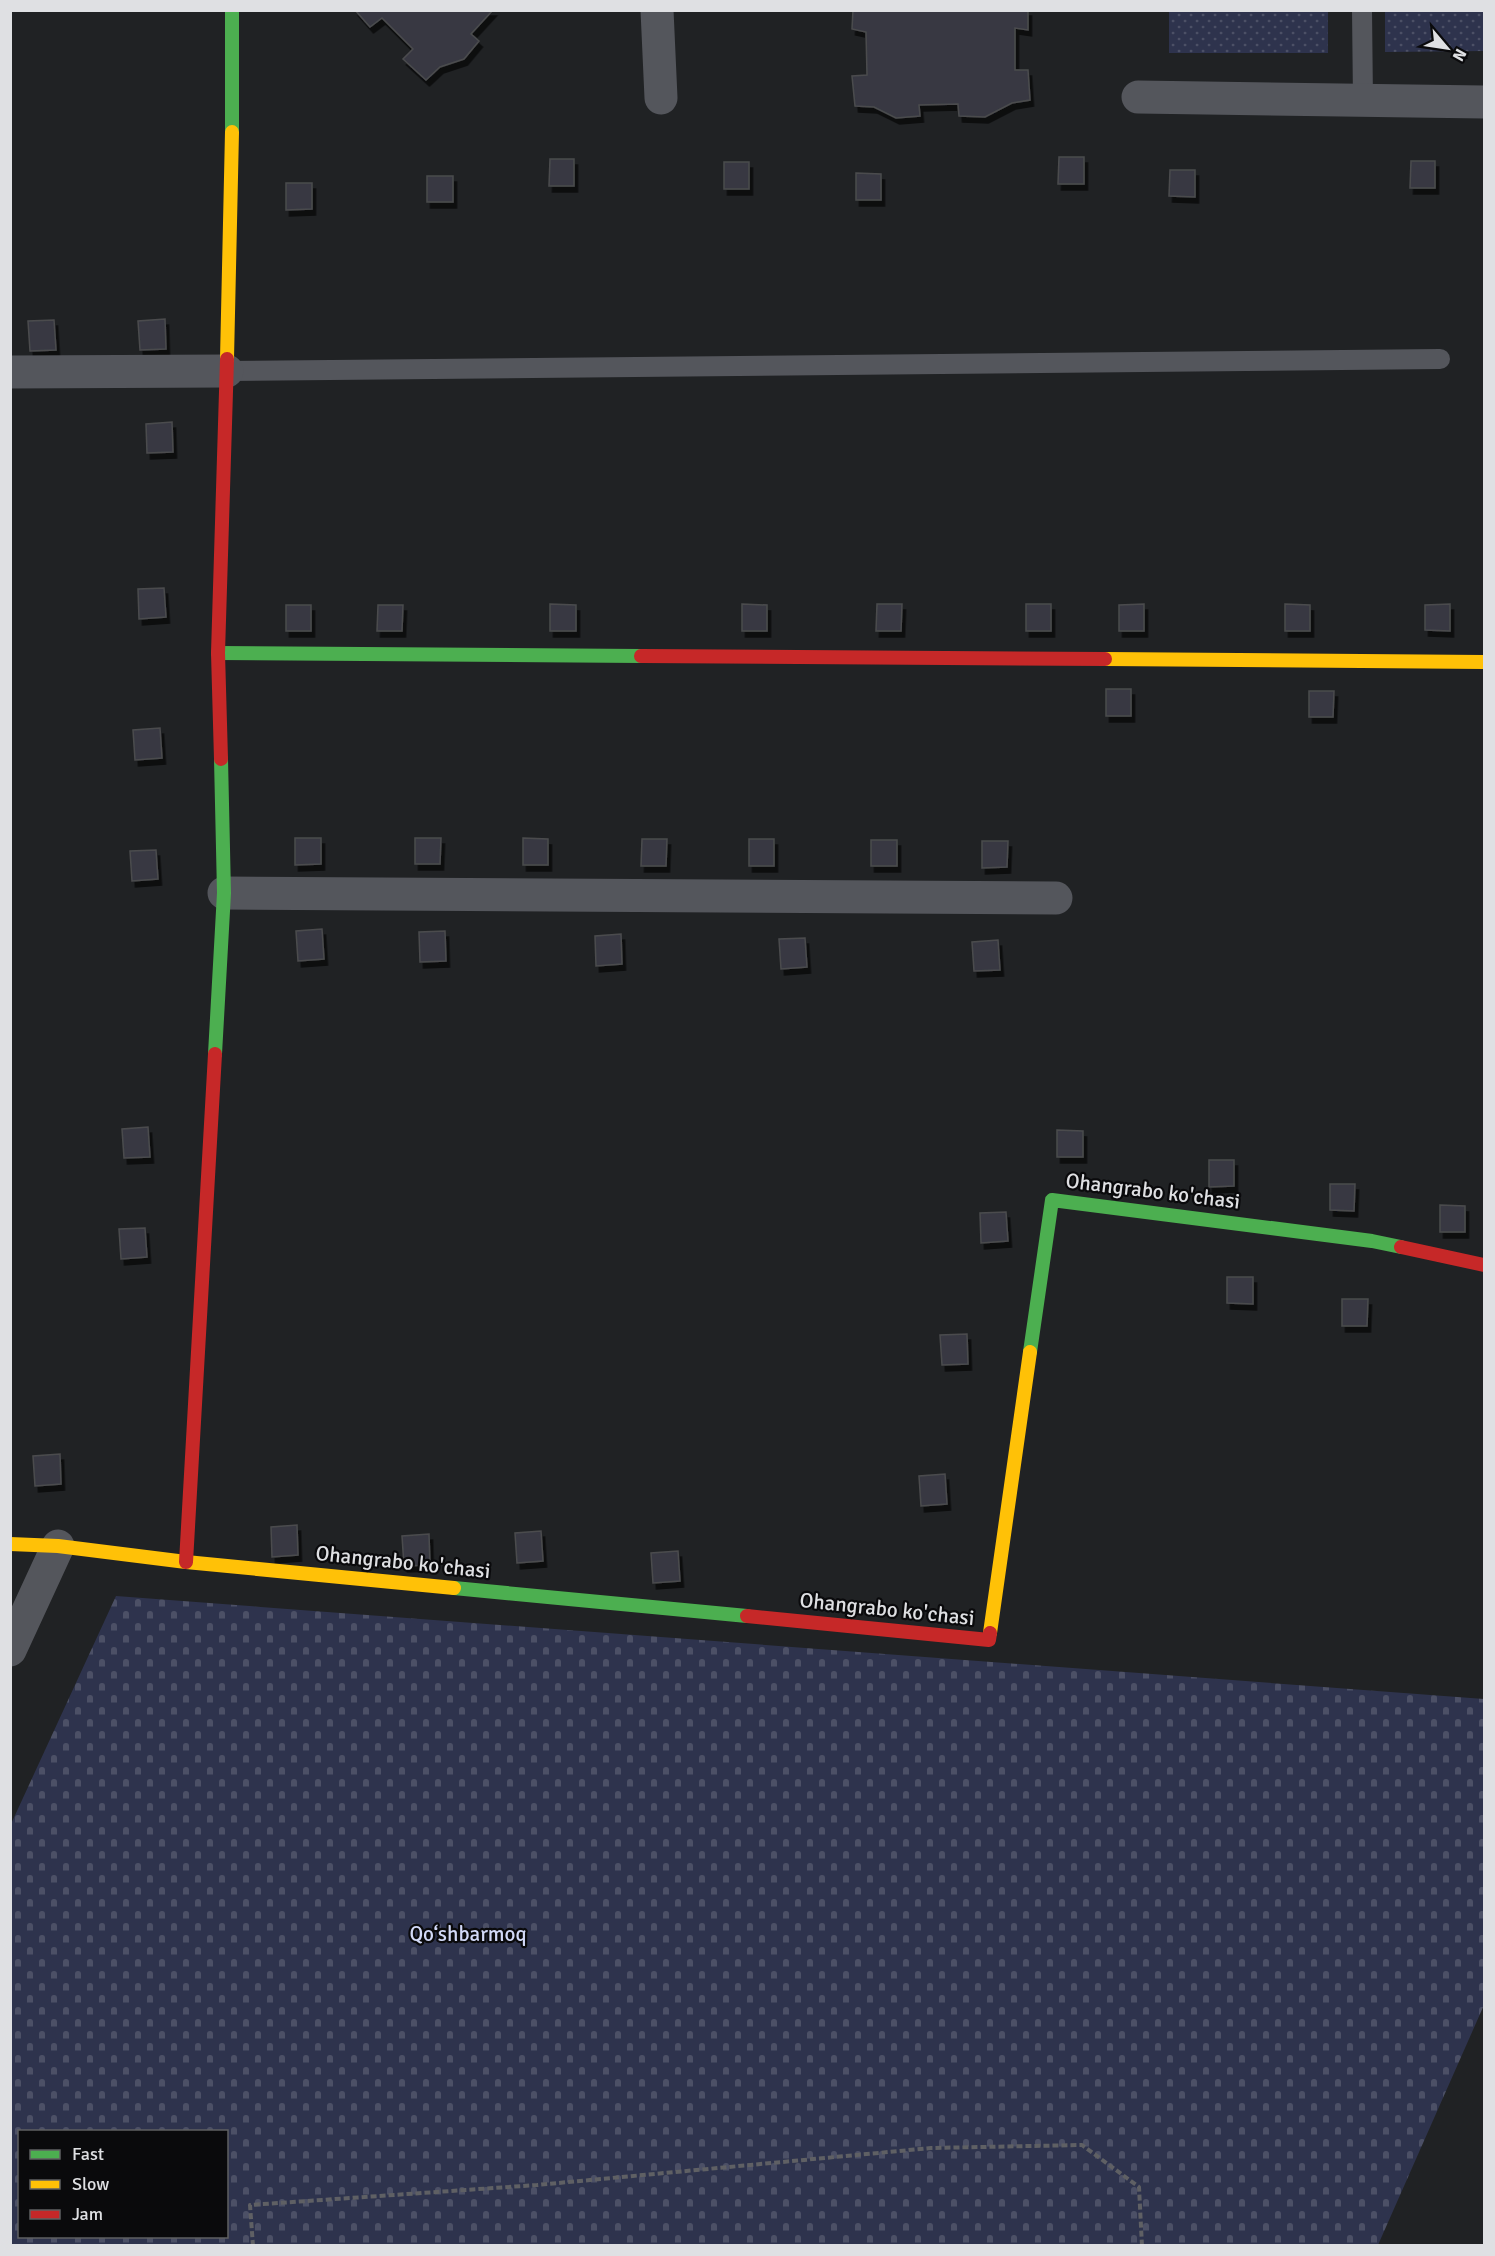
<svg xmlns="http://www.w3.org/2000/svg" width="1495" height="2256" viewBox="0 0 1495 2256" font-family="Signika,sans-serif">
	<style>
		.grass { fill: url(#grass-dots) }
		.cemetery { fill: url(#cemetery-stones); fill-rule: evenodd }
		.building { fill: #373942; stroke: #4b4c4e; stroke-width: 1.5; filter: url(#shadow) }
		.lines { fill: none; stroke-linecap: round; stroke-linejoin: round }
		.path { stroke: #5f6064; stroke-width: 4; stroke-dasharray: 6 3; stroke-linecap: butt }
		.lane { stroke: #54565c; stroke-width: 20 }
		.street { stroke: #54565c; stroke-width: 33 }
		.fast { stroke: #4caf50; stroke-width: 14 }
		.slow { stroke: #ffc107; stroke-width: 14 }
		.jam { stroke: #c62828; stroke-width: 14 }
		.labels { text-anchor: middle; stroke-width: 4.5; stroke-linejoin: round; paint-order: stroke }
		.street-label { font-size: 21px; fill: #dfe0e3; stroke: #0a0a0c }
		.park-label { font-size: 21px; fill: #d2d9f7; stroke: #0a0a0c }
	</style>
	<defs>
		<pattern id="grass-dots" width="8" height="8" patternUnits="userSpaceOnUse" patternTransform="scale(1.5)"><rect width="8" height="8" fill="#2e334d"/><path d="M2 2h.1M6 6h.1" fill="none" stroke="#4c5066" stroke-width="1.8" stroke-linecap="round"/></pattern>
		<pattern id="cemetery-stones" width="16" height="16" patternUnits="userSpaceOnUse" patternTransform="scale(1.5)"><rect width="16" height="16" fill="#2e334d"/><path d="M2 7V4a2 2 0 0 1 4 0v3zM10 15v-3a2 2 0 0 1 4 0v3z" fill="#4c5066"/></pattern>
		<filter id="shadow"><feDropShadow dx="3.5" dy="6" stdDeviation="0" flood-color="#0009"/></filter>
	</defs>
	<rect width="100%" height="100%" fill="#202224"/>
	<path class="grass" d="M1169,11h159v42h-159z
		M1385,11h99v40l-99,1z"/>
	<path class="cemetery" d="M116,1596l1368,103v306l-106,240h-1367v-421zM20,2132h206v104h-206z"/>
	<path class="building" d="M355,10h138l-22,24 8,7 -15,18 -24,8 -14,13 -23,-21 10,-10 -31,-31 -12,9z
		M853,10h175v20l-13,-2v42h13l2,30 -18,3 -27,14 -26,-1 -1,-12 -39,1 1,11 -24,2 -22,-11 -19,-1 -3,-30 15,-1 -1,-43 -14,-3z
		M1059,157h25v27h-26z
		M550,159h24v27h-25z
		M1411,161h24v27h-25z
		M724,162h25v27h-25z
		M1170,170h25v27l-26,-1z
		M856,173l25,1v26h-25z
		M427,176h26v26h-26z
		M286,183h26v26l-26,1z
		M165,319l1,30 -26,1 -2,-29z
		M54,320l2,30 -26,1 -2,-30z
		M172,422l1,30 -26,1 -1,-29z
		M164,588l2,29 -27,2 -1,-30z
		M550,604l26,1v26h-26z
		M742,604l25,1v26h-25z
		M877,604h25l-1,27h-25z
		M1026,604h25v27h-25z
		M1144,604v27h-25v-26z
		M1285,604l25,1v26h-25z
		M1450,604v27l-25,-1v-25z
		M286,605h25v26h-25z
		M378,605h25l-1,26h-25z
		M1106,689h25v27h-25z
		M1309,691h25l-1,26h-24z
		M160,728l2,30 -27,2 -2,-30z
		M295,838h26v26l-26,1z
		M415,838h26l-1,26h-25z
		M523,838l25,1v26h-25z
		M642,839h25l-1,27h-25z
		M749,839h25v27h-25z
		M871,840h26v26h-26z
		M982,841h26l-1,26 -25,1z
		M156,850l2,29 -26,2 -2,-30z
		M322,929l2,30 -26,2 -2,-30z
		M445,931l1,30 -26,1 -1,-30z
		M621,934l1,30 -26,2 -1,-30z
		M805,938l2,29 -26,2 -2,-30z
		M998,940l2,30 -26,1 -2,-29z
		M148,1127l2,30 -26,1 -2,-29z
		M1057,1130l26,1v26h-26z
		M1209,1160h25v26l-25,1z
		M1330,1184h25l-1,27 -24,-1z
		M1440,1205l25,1v26h-25z
		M1006,1212l2,29 -27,2 -1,-30z
		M145,1228l2,29 -26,2 -2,-30z
		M1227,1277h26v27l-26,-1z
		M1342,1299h26l-1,27h-25z
		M967,1334l1,30 -26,1 -2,-30z
		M60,1454l1,30 -26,2 -2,-30z
		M945,1474l2,30 -26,2 -2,-30z
		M297,1525l1,30 -26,2 -1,-30z
		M541,1531l2,30 -26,2 -2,-30z
		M429,1534l1,31 -26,1 -2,-30z
		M678,1551l2,30 -27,2 -2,-30z"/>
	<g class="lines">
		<path class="path" d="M253,2246l-3,-41 287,-20 394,-37 151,-3 57,42 3,59"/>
		<path class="lane" d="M1362,10l1,91
			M227,371l1213,-12"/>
		<path class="street" d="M657,10l4,88
			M1138,97l346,5
			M10,372l217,-1
			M224,893l832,5
			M10,1650l48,-104"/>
		<path class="fast" d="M232,10v122
			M218,653l423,3
			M215,1054l9,-161 -3,-134
			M1030,1352l22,-152 320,41 29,6
			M454,1588l293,28"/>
		<path class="slow" d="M227,359l5,-227
			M1105,659l379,3
			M10,1544l48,2 128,16 268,26
			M990,1633l40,-281"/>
		<path class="jam" d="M641,656l464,3
			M221,759l-3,-106 9,-294
			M1401,1247l83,18
			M186,1562l29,-508
			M747,1616l242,24 1,-7"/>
	</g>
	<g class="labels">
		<g class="street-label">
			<text transform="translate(1153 1191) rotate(7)" y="7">Ohangrabo ko'chasi</text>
			<text transform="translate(403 1562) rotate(6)" y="7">Ohangrabo ko'chasi</text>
			<text transform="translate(887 1609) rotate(6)" y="7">Ohangrabo ko'chasi</text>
		</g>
		<g class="park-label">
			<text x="468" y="1941">Qo‘shbarmoq</text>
		</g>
	</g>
	<rect width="1495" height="2256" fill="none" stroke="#dfe0e3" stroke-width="24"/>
	<rect x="18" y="2130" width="210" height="108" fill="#0a0a0c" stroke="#5f6062" stroke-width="1.5"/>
	<rect x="30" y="2150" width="30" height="9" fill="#4caf50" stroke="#5f6062" stroke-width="1.5"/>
	<text x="72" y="2160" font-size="18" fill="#dfe0e3">Fast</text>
	<rect x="30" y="2180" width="30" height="9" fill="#ffc107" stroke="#5f6062" stroke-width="1.5"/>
	<text x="72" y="2190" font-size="18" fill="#dfe0e3">Slow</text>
	<rect x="30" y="2210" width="30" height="9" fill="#c62828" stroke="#5f6062" stroke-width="1.5"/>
	<text x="72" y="2220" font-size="18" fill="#dfe0e3">Jam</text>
	<g transform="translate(1447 48) rotate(119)" stroke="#0a0a0c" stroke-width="4.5" paint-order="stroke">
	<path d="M0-4.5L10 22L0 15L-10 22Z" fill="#dfe0e3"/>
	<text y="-9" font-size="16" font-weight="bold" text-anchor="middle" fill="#dfe0e3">N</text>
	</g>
</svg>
